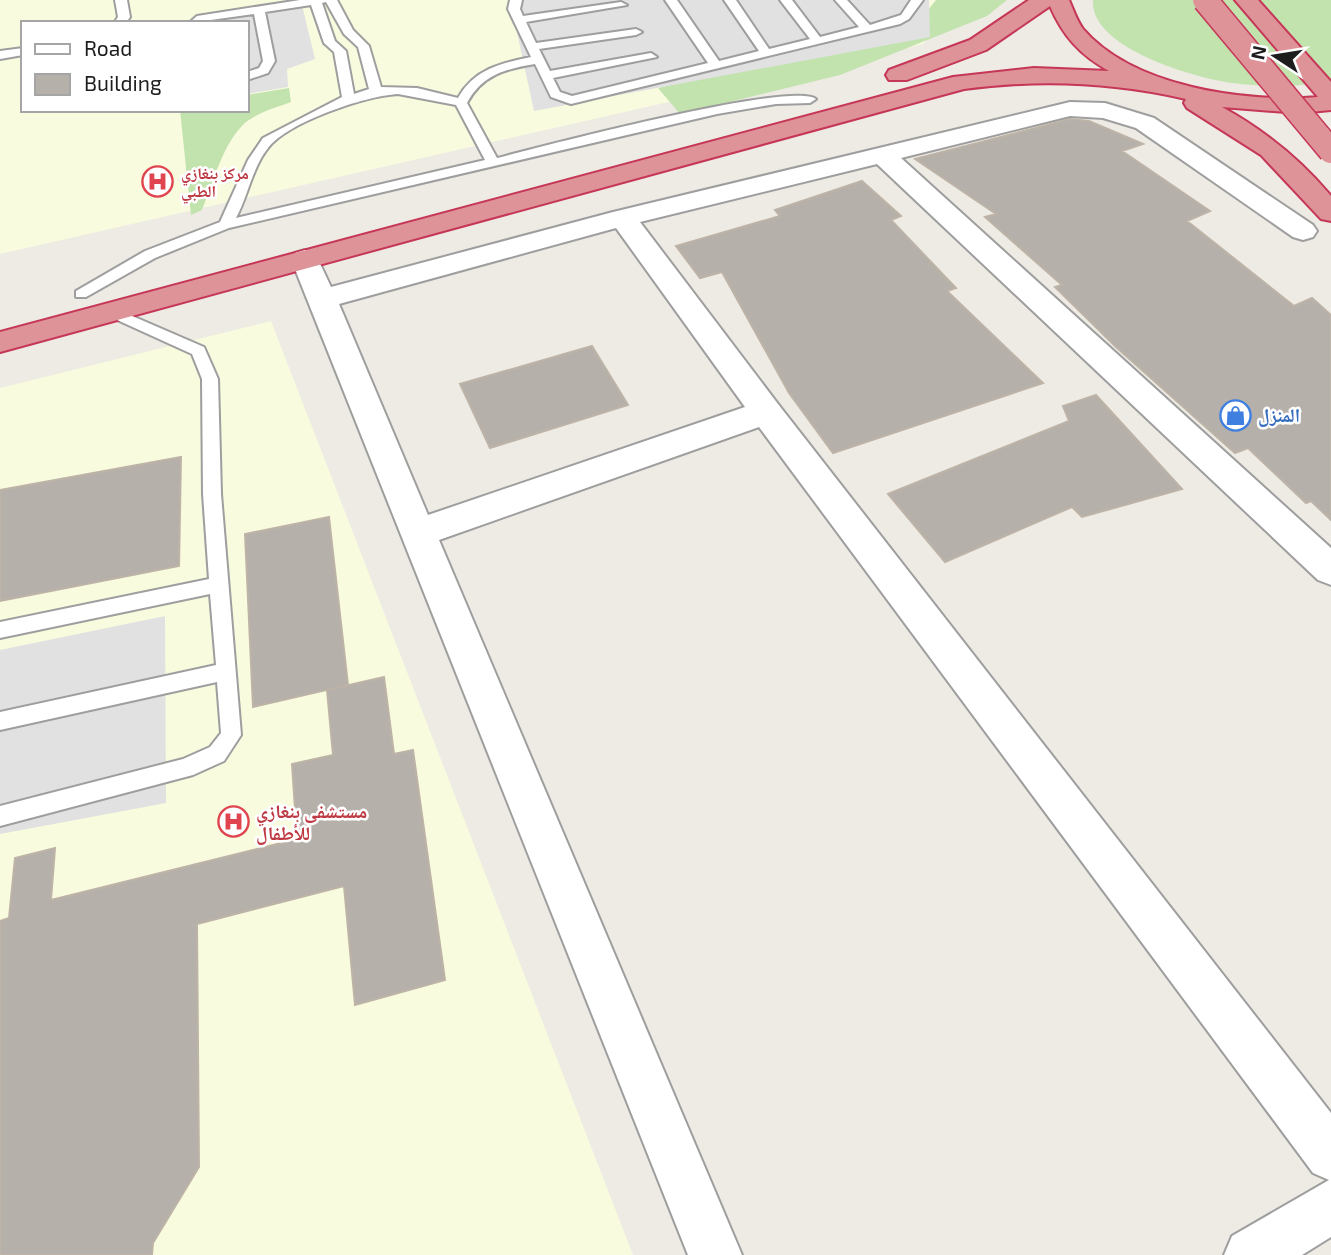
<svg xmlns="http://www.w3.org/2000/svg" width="1331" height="1255" viewBox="0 0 1331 1255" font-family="'Exo 2','Noto Naskh Arabic',sans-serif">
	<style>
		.education { fill: #f8fbde; fill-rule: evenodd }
		.grass { fill: #c2e2ae }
		.parking { fill: #e1e1e1 }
		.building { fill: #b6b0aa; stroke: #bdb3a7; stroke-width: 2 }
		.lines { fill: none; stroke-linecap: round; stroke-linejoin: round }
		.lane-casing { stroke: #9e9e9e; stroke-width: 4 }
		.street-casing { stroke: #9e9e9e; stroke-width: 4 }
		.highway-casing { stroke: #c63657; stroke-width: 4 }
		.lane { fill: #fff; fill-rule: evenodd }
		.street { fill: #fff; fill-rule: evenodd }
		.highway { fill: #dd9398; fill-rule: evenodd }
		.highway-bridge-casing { stroke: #c63657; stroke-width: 27; stroke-linecap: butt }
		.highway-bridge { stroke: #dd9398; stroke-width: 24 }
		.labels { text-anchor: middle; stroke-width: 5; stroke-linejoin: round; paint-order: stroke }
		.far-health-label { font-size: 16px; font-weight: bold; fill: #be3a42; stroke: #fff; text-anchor: start }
		.shop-label { font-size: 19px; font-weight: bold; fill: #366cbe; stroke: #fff; text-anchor: start }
		.health-label { font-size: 19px; font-weight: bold; fill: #be3a42; stroke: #fff; text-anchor: start }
	</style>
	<rect width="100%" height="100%" fill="#edebe4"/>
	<path class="education" d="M0,0h964l-41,44 -923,210zM23,23h224v87h-224z
		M271,321l362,934h-633v-867z"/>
	<path class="grass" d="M936,0h71l-20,16 -147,59 -160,39 -22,-26 254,-58z
		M1093,0h238v79c-30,9 -59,8 -90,5 -39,-3 -152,-35 -148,-84z
		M289,88l2,14c-16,6 -32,10 -45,20 -23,20 -33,61 -44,88l-11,5 -11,-105h67v-15z"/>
	<path class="parking" d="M510,0h419l1,37 -396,74z
		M302,5l13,54 -28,10 1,18 -41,7v-71l-71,-1z
		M165,616l1,187 -166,31v-184z"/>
	<path class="building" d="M1070,119l19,2 54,23 -21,7 88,60 -23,10 107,85 18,-8 19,17v205l-20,-19 -5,2 -58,-55 -13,5 -119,-106 -61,-60 7,-2 -77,-68 11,-3 -81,-55z
		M862,181l39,35 -10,4 65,68 -9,3 96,92 -210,70 -44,-60 -67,-121 -22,6 -24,-32 104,-30 -5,-6z
		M592,346l36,59 -138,43 -30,-64z
		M1096,395l86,94 -100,28 -10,-10 -127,55 -57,-68 181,-73 -6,-15z
		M181,457l-2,109 -179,35v-111z
		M329,517l19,168 -95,22 -8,-173z
		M384,677l10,77 19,-4 32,230 -90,25 -11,-119 -147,38 2,243 -46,76 -1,12h-152v-334l9,-3 6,-60 40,-10 -4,52 246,-61 -5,-75 41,-9 -6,-65z"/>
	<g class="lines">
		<defs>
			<path id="lane" d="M115,0h12l3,17 -4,6h-12l4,-6z
				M300,0h37l16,30 16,16 12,41 36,1 41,10c16,-29 43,-35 73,-41l-23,-48 2,-9h12l-2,9 3,7 98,-14 6,3 -101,17 10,21 100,-14 6,3 -6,3 -97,14 11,22 101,-18 6,4 -104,21 7,14 12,4 136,-33 -43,-63h12l42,61 40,-10 -35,-51h12l33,49 41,-10 -30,-39h12l28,37 39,-10 -24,-27h12l23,25 31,-10 10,-15h12l-14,19 -9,5 -329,80 -20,-7 -16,-33c-30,5 -53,11 -68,39l30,55c43,-11 296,-78 319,-59l-6,4 -34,1 -59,10 -488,114 -74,30 -69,39h-10v-6l69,-40 75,-29 28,-62 15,-22 79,-41 -8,-45 -10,-9 -13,-38 -46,7 10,49 -7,12 -21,7v-8l12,-4 4,-7 -9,-47 -65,9 8,-7zM326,2l18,32 14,13 11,42 -15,5 -8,-43 -11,-10 -13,-38zM398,94l58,11 29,55 -249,58c12,-22 16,-50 32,-70 20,-26 97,-52 130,-54z
				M23,48v7l-23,4v-8z
				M109,306l95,41 14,32 3,115 20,241 -17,26 -31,14 -193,51v-20l183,-47 27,-12 11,-14 -4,-51 -217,48v-18l216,-47 -6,-71 -210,44v-16l209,-43 -6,-85 -1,-115 -10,-25 -88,-40 -3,-3z"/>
			<path id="street" d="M1070,102l35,1 49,15 159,107 4,6 -4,6 -10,3 -10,-3 -157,-109 -33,-10 -33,-2 -169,42 430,390v37l-13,-5 -441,-416 -237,58 138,182 553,709v124l-29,18h-78l8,-19 97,-56 -16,-7 -554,-746 -320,113 303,715h-54l-397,-996 4,-6 10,-3 10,3 16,34 282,-75zM616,228l129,179 -317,108 -89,-211z"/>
			<path id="highway" d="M1029,0h40c4,9 8,21 14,29 50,58 162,74 235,68l-83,-97h23l73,82v28l-32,3 -77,-6c42,23 78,52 109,89v25l-10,-2 -60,-64 -74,-47 -3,-5 2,-4c-74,-17 -147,-20 -222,-10l-964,263v-20l953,-255 81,-9 75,3c-29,-16 -46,-35 -59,-65l-64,44 -79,30h-18l-3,-5 3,-5 81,-30z"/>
		</defs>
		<use href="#lane" class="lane-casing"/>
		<use href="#street" class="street-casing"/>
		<use href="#highway" class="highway-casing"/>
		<use href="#lane" class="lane"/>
		<use href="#street" class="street"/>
		<use href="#highway" class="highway"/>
		<defs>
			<path id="highway-bridge" d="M1205,0l126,151"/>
		</defs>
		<use href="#highway-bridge" class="highway-bridge-casing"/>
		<use href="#highway-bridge" class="highway-bridge"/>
	</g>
	<defs>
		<symbol id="hospital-ring" viewBox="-11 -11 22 22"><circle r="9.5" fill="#fff" stroke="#e0444e" stroke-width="1.5"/><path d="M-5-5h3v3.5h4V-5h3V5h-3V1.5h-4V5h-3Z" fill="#e0444e"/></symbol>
		<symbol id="shop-ring" viewBox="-11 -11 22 22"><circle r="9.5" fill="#fff" stroke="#3f7fe0" stroke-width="1.5"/><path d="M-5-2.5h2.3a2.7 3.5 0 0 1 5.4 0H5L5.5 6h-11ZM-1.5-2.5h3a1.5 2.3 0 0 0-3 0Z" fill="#3f7fe0"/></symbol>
	</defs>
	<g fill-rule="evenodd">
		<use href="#hospital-ring" x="140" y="164" width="35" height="35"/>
		<use href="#shop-ring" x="1218" y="398" width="35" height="35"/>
		<use href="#hospital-ring" x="216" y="804" width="35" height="35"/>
	</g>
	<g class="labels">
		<g class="far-health-label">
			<text x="181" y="179">مركز بنغازي<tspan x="181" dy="18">الطبي</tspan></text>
		</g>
		<g class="shop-label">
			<text x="1258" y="422">المنزل</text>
		</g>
		<g class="health-label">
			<text x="256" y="818">مستشفى بنغازي<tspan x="256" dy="22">للأطفال</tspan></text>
		</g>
	</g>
	<rect x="21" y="21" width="228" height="91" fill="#ffffff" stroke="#a5a5a5" stroke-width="2"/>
	<rect x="35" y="44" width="35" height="10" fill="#ffffff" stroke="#a5a5a5" stroke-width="2"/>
	<text x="84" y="56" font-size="21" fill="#1d1d1d">Road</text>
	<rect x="35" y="74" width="35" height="21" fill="#b6b0aa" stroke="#a5a5a5" stroke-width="2"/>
	<text x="84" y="91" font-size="21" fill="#1d1d1d">Building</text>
	<g transform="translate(1275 56) rotate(282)" stroke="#ffffff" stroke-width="5" paint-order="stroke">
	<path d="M0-5L12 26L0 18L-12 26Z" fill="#1d1d1d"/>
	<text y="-10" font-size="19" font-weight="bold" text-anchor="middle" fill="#1d1d1d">N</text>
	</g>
</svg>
